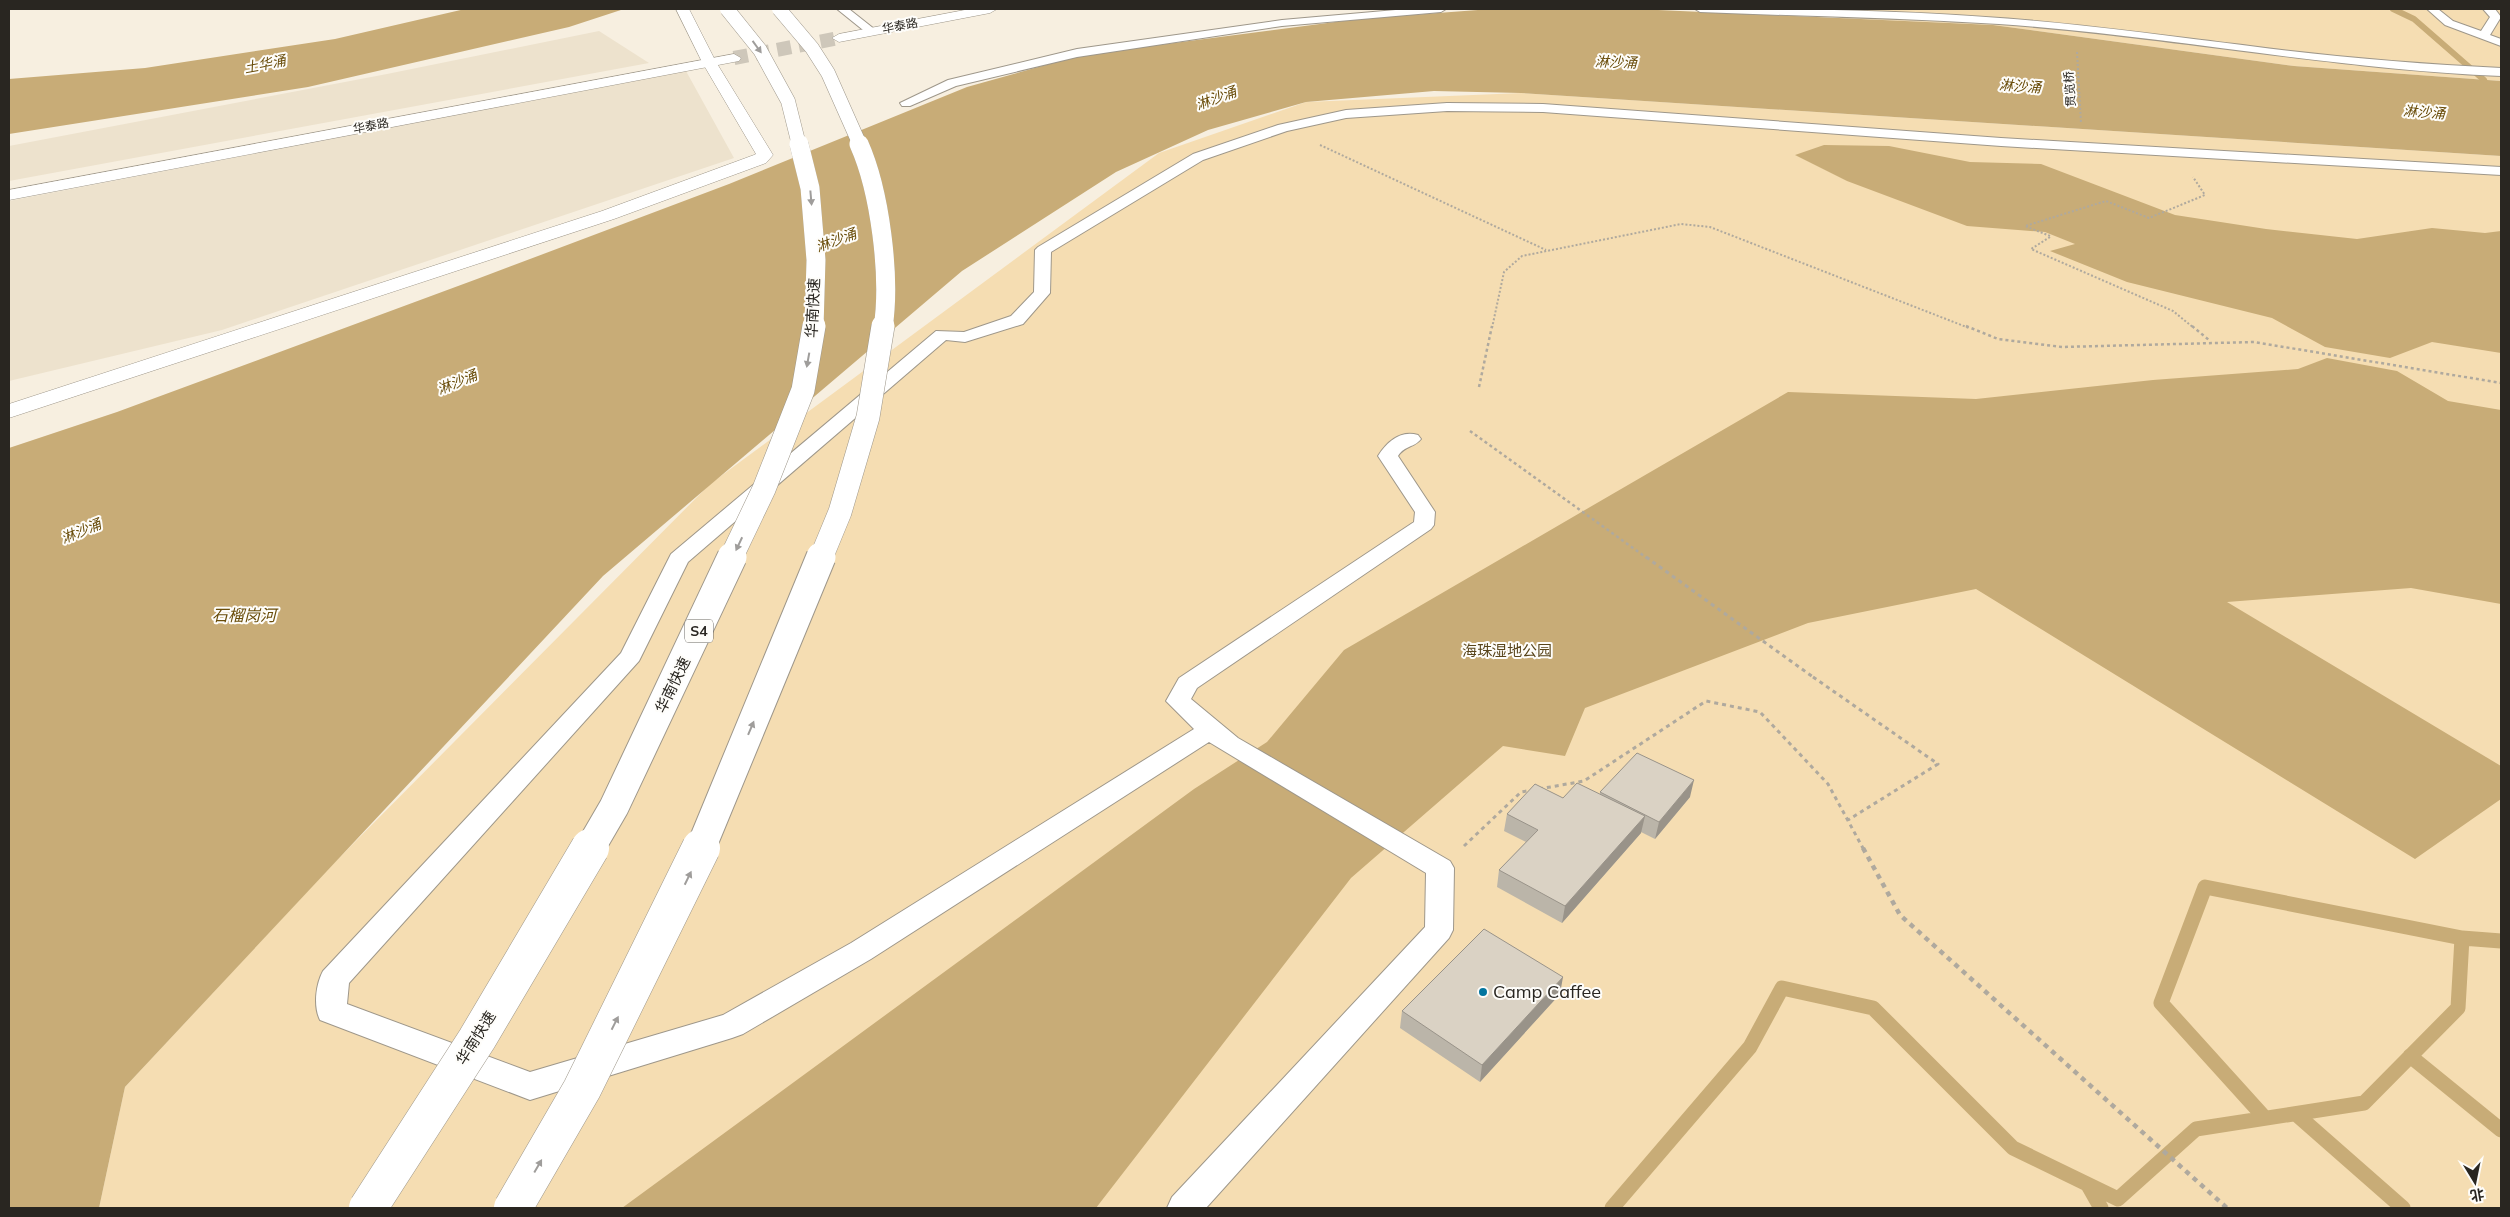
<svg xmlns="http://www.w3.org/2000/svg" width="2510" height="1217" viewBox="0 0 2510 1217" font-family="Mulish,'Noto Sans SC',sans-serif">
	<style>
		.built { fill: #ede2cd }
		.green { fill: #f5ddb2 }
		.water { fill: #c8ac77 }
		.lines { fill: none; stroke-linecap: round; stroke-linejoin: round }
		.stream-far1 { stroke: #c8ac77; stroke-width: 6 }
		.stream { stroke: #c8ac77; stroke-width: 15 }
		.street-tunnel { stroke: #cec7ba; stroke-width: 14; stroke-dasharray: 14 8; stroke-linecap: butt }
		.lane-casing { stroke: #9e978a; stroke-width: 2 }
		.street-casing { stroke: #9e978a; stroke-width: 1 }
		.secondary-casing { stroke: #9e978a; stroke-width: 1 }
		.path-far3 { stroke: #afa99e; stroke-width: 2; stroke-dasharray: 2 2; stroke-linecap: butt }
		.path-far2 { stroke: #afa99e; stroke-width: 2.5; stroke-dasharray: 3 3; stroke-linecap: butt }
		.path-far1 { stroke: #afa99e; stroke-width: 3; stroke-dasharray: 4 4; stroke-linecap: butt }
		.path { stroke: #afa99e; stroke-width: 4.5; stroke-dasharray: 5 5; stroke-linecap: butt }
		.lane { fill: #fff; fill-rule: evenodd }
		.street { fill: #fff; fill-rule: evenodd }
		.secondary { fill: #fff; fill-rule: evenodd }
		.highway-bridge-far4-casing { stroke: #9e978a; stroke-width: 15; stroke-linecap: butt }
		.highway-bridge-far3-casing { stroke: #9e978a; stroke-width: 19; stroke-linecap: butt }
		.highway-bridge-far2-casing { stroke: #9e978a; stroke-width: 24; stroke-linecap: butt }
		.highway-bridge-far1-casing { stroke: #9e978a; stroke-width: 31; stroke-linecap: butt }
		.highway-bridge-casing { stroke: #9e978a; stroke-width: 39; stroke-linecap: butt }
		.path-bridge-far1 { stroke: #afa99e; stroke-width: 2.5; stroke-dasharray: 3 3; stroke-linecap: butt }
		.path-bridge { stroke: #afa99e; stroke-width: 3; stroke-dasharray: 4 4; stroke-linecap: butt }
		.highway-bridge-far4 { stroke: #fff; stroke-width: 14 }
		.highway-bridge-far3 { stroke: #fff; stroke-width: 19 }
		.highway-bridge-far2 { stroke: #fff; stroke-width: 23 }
		.highway-bridge-far1 { stroke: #fff; stroke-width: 29 }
		.highway-bridge { stroke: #fff; stroke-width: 38 }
		.wall { fill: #bbb5a9 }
		.shaded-wall { fill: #999389 }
		.building { fill: #dad2c4; stroke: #999389 }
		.oneway { fill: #9f9d9b }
		.poi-dot { fill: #02759f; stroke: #fefdfa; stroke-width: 2 }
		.labels { text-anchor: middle; stroke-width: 4; stroke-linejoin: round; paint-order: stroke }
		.far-street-label { font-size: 12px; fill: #292621; stroke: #fefdfa }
		.far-water-label { font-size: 14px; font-style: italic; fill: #694c09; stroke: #fefdfa }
		.shield { fill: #fefdfa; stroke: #696662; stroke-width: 1 }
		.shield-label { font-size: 14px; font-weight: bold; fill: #292621 }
		.street-label { font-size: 15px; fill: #292621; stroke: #fefdfa }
		.park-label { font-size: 15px; fill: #59451b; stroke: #fefdfa }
		.water-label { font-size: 16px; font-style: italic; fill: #694c09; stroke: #fefdfa }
		.near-poi-label { font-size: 18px; fill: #292621; stroke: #fefdfa; text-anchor: start }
	</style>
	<rect width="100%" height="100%" fill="#f7efe0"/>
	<path class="built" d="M599,31l50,32 -640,118v-35l378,-72z
		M686,71l48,87 -512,172 -213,51v-180z"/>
	<path class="green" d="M2501,9v72l-207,-15 -301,-41 -153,-7 -2,-8z
		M1521,93l980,63v1052h-2402l26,-121 208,-223 377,-380 449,-331 147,-51z"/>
	<path class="water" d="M465,9h159l-55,18 -261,60 -299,47v-55l136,-11 190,-29z
		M1491,9h145l357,16 301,41 207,15v75l-980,-63 -87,-2 -128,11 -98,28 -92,42 -154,99 -359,305 -478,511 -26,121h-90v-760l108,-36 360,-133 252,-95 238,-97 114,-32 277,-36z
		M1824,145l65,1 81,16 71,2 134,51 91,14 91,10 75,-11 53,5 16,-2v122l-69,-11 -42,16 -65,-11 -53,-29 -145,-36 -77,-31 25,-7 -30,-12 -78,-6 -120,-45 -52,-26z
		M2327,358l70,13 51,30 53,9v194l-90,-16 -184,14 274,164v33l-86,60 -439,-270 -168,34 -223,85 -20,48 -62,-10 -152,132 -255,330h-474l572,-419 73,-47 77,-92 444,-258 188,7 177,-19 145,-11z"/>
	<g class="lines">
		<path class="stream-far1" d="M2393,9l21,10 70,61"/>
		<path class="stream" d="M2410,1056l91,74
			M2296,1114l107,94
			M2265,1118l-104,-115 44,-116 257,51
			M2088,1185l13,23
			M1612,1208l138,-161 32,-59 91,20 140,140 105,51 78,-70 168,-26 94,-95 4,-70 39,3"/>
		<path class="street-tunnel" d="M734,58l105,-20"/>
		<defs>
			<path id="lane" d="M837,9h12l29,23 -2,2h-8z
				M1407,9h39l-5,3 -159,14 -205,31 -121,29 -46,20h-8l-2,-3 48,-23 129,-31 205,-29z
				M1695,9c101,0 203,1 305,9 83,6 167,18 250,28 83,11 167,18 251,22v8c-168,-7 -334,-40 -502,-52 -99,-6 -200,-8 -299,-12z
				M2427,9h11l15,12 28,10 9,-14 -7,-8h12l6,8 -11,18 11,4v7l-56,-21z
				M1447,103l96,1 458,34 500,29v8l-500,-29 -458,-34 -96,-1 -101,7 -59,13 -84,29 -152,92 -1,41 -27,31 -58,18 -19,-2 -258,222 -49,99 -290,322 -2,21 183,68 193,-57 128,-72 343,-214 -28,-28 13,-23 235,-156 1,-10 -37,-56c9,-14 22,-26 40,-21l3,4c-7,9 -16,6 -23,17l37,56 -1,13 -3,4 -234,159 -6,11 47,39 212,123 4,7 -1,62 -4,8 -243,270h-39l5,-11 253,-270 1,-54 -217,-131 -338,217 -128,75 -11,4 -202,62 -210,-80c-7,-14 -4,-36 3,-49l298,-318 50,-99 265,-223 28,1 47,-16 23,-24 1,-42 3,-3 155,-93 85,-29 68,-15z"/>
			<path id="street" d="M734,54l7,4 -2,3 -730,139v-10z"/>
			<path id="secondary" d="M676,9h13l27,53 57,93 -7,8 -152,56 -605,199v-14l593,-193 152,-56 2,-1 -54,-92z
				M970,9h27l-7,4 -151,29 -7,-4 7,-4z"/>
		</defs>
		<use href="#lane" class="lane-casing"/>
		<use href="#street" class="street-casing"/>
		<use href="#secondary" class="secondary-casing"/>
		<path class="path-far3" d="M2077,52l4,71
			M1320,145l226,105
			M2050,236l-25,-10 81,-25 43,17 56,-23 -12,-18
			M2050,237l-19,12 142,62 21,17
			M1492,328l12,-56 18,-16 159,-32 29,3 259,101"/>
		<path class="path-far2" d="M1966,326l32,13 64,8 192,-5 247,41
			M2192,326l17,14
			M1479,387l13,-61"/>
		<path class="path-far1" d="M1813,677l125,87 -90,56
			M1539,789l45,-8 122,-80 54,11 68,72 36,66
			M1464,846l57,-54 12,-2"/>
		<path class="path" d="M1863,848l37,67 327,293"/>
		<use href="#lane" class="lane"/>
		<use href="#street" class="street"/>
		<use href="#secondary" class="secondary"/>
		<defs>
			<path id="highway-bridge-far4" d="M727,9l33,41 28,51 11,44
				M779,9l33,39 16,25 32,72"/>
			<path id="highway-bridge-far3" d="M799,144l11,44 6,72 -2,68
				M859,144c21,47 32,133 24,184"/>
			<path id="highway-bridge-far2" d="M731,558l33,-69 39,-99 11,-64
				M821,558l19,-46 28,-95 15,-91"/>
			<path id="highway-bridge-far1" d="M589,850l25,-43 118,-250
				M700,850l121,-293"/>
			<path id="highway-bridge" d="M368,1208l109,-169 113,-191
				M513,1208l69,-119 119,-241"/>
		</defs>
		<use href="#highway-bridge-far4" class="highway-bridge-far4-casing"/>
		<use href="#highway-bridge-far3" class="highway-bridge-far3-casing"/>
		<use href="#highway-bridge-far2" class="highway-bridge-far2-casing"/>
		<use href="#highway-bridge-far1" class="highway-bridge-far1-casing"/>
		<use href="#highway-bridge" class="highway-bridge-casing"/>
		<path class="path-bridge-far1" d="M1470,431l177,127"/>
		<path class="path-bridge" d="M1646,557l167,120"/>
		<use href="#highway-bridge-far4" class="highway-bridge-far4"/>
		<use href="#highway-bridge-far3" class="highway-bridge-far3"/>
		<use href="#highway-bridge-far2" class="highway-bridge-far2"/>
		<use href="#highway-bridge-far1" class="highway-bridge-far1"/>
		<use href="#highway-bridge" class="highway-bridge"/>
	</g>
	<path class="wall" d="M1600,792l90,5 -35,42 -14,-7v1l-79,90 -65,-36 2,-17 27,-28 -22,-11 3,-17 56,-16 37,-4z
		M1560,994l-80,88 -80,-54 2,-17z"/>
	<path class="shaded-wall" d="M1694,780l-4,17 -35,42 4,-17z
		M1645,816l-4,17 -79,90 3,-17z
		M1563,977l-3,17 -80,88 2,-17z"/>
	<path class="building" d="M1637,753l57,27 -35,42 -59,-30z
		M1577,783l68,33 -80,90 -66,-36 39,-40 -31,-16 28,-30 28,14z
		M1484,929l79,48 -81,88 -80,-54z"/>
	<defs><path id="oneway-solid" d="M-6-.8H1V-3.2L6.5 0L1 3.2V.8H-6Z" transform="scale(1.25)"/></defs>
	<g class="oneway">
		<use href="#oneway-solid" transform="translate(757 47) rotate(54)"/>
		<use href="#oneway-solid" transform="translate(811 198) rotate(85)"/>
		<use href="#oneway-solid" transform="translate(808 360) rotate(100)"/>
		<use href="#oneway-solid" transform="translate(739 544) rotate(115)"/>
		<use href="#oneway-solid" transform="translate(751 728) rotate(-67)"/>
		<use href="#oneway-solid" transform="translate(688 878) rotate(-64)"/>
		<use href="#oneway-solid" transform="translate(615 1023) rotate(-63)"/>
		<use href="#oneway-solid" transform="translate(538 1166) rotate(-60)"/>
	</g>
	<circle class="poi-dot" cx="1483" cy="992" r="5"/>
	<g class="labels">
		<g class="far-street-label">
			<text transform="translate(900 26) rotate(-11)" y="4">华泰路</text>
			<text transform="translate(2070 89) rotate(-94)" y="4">贯览桥</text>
			<text transform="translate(371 126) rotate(-11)" y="4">华泰路</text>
		</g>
		<g class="far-water-label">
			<text transform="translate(1616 62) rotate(2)" y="5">淋沙涌</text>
			<text transform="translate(265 64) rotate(-11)" y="5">土华涌</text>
			<text transform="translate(2020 86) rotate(4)" y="5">淋沙涌</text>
			<text transform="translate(1216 98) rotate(-20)" y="5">淋沙涌</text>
			<text transform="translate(2424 112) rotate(4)" y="5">淋沙涌</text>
			<text transform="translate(836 240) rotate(-20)" y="5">淋沙涌</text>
			<text transform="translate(457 382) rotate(-22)" y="5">淋沙涌</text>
			<text transform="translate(81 531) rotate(-22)" y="5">淋沙涌</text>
		</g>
		<rect class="shield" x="685" y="619.5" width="28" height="23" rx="4"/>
		<g class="shield-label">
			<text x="699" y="636">S4</text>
		</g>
		<g class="street-label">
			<text transform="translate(813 308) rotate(-87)" y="5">华南快速</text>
			<text transform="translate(673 685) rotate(-64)" y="5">华南快速</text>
			<text transform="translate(476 1038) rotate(-58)" y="5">华南快速</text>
		</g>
		<g class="park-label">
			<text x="1507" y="656">海珠湿地公园</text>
		</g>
		<g class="water-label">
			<text x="244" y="621">石榴岗河</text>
		</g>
		<g class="near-poi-label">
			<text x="1493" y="998">Camp Caffee</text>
		</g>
	</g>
	<rect width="2510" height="1217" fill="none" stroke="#292621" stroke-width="20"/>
	<g transform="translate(2475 1182) rotate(170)" stroke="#fefdfa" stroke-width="4" paint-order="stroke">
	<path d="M0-4L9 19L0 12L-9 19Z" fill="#292621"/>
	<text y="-8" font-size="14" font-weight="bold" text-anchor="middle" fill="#292621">北</text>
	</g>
</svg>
